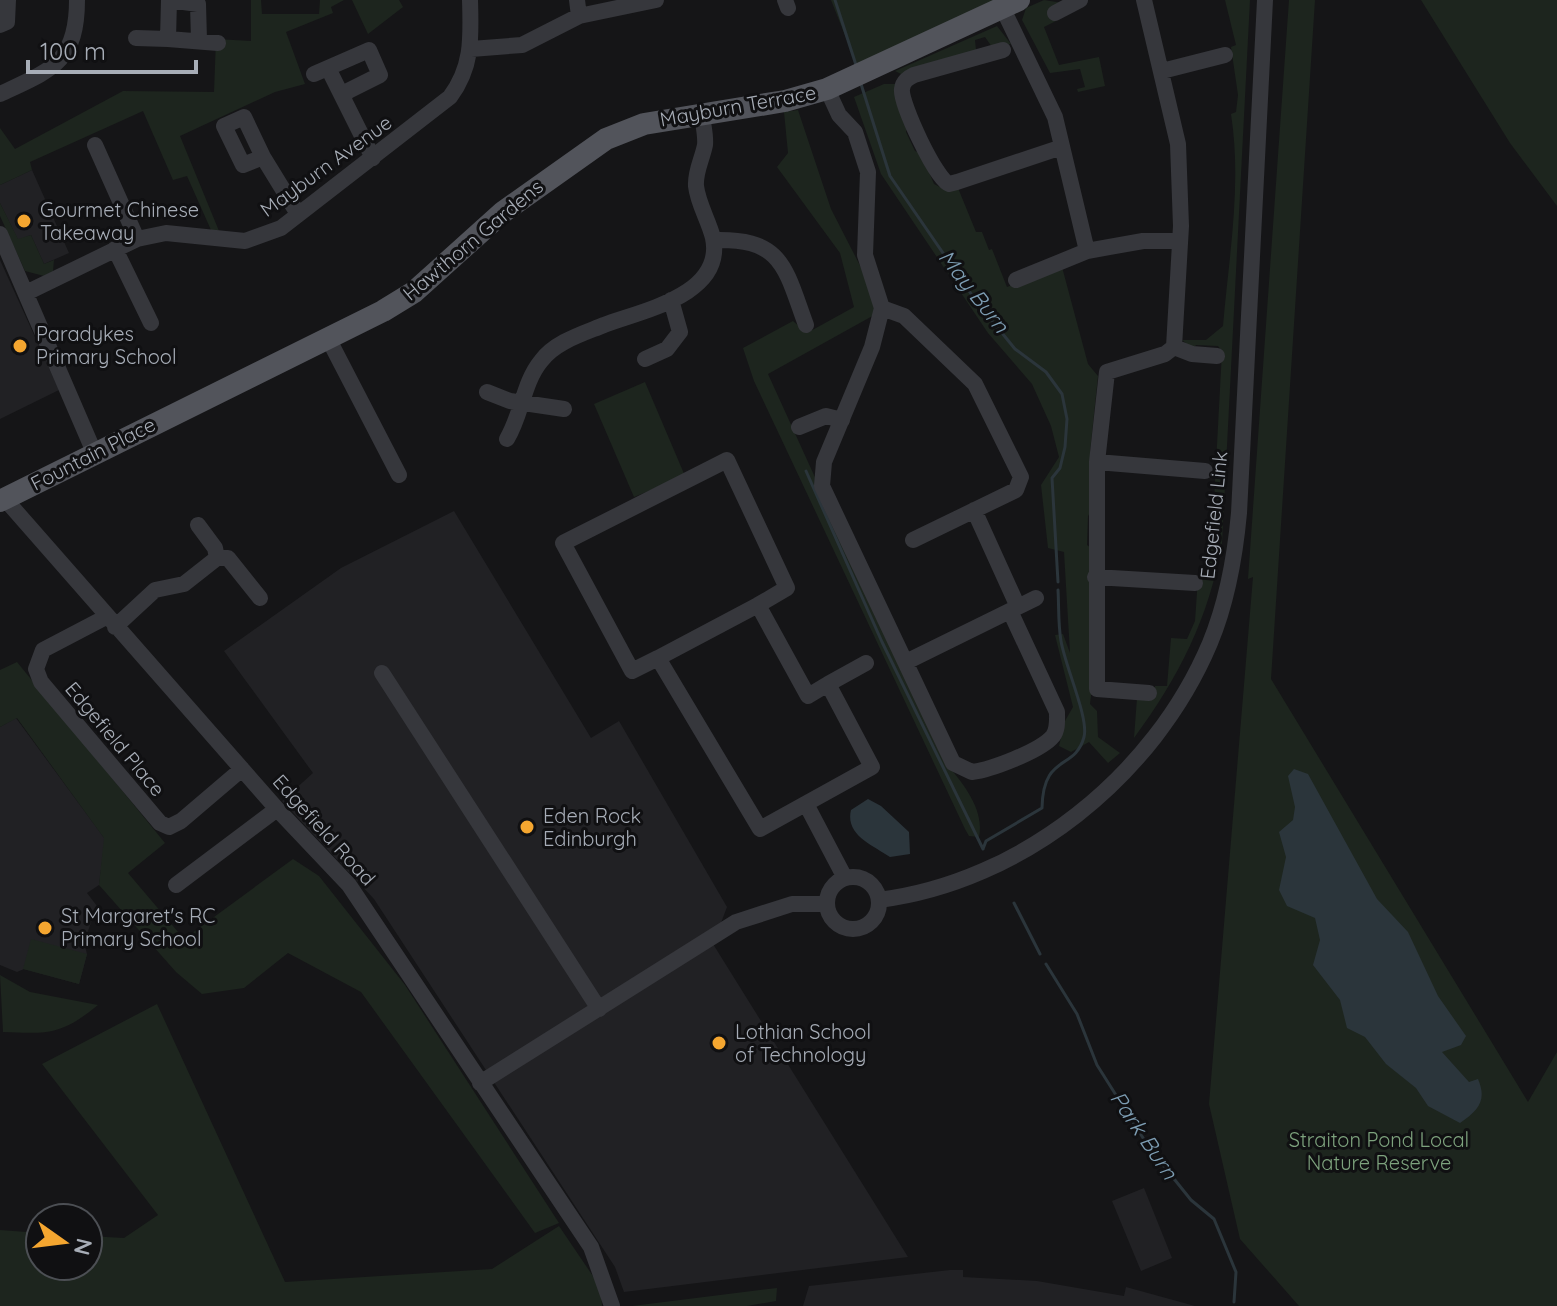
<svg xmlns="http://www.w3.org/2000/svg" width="1557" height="1306" viewBox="0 0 1557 1306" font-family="Quicksand,sans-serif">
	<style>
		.built { fill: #212124 }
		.green { fill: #1d251e }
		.water { fill: #2b353b }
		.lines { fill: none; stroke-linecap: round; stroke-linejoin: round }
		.stream { stroke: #2b353b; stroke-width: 3 }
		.minor { stroke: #36373c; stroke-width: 16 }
		.major { stroke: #52545b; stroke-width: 22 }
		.poi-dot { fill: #f4a630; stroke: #101012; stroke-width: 3 }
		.labels { text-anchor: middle; stroke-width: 6; stroke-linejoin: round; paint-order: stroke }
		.street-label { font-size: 20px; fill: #a7adb7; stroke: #101012 }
		.poi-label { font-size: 20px; fill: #a7adb7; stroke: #101012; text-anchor: start }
		.park-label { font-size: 20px; fill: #7da27d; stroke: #101012 }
		.water-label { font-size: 22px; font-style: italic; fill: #7d9db3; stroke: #101012 }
	</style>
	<rect width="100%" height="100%" fill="#151517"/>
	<path class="built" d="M32,170l37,83 -25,11 -13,-29 -13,5 -18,-37v-18z
		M0,260l59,130 -59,29z
		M454,511l137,227 28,-17 108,186 -14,37 195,313 -284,35 -9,-25 -241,-368 -92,-98 31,-28 -89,-122 117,-83z
		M16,718l89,121 -6,46 -12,8 10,13 -13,36 3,12 -8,30 -55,-15 -7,3 -17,-7v-238z
		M1144,1188l28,70 -31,13 -29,-70z
		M950,1270h13v7l74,4 87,15 2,-9 69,19h-392l6,-20z"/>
	<path class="green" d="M251,0h10l1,14h57l1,-14h24l-13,7 2,6 -47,19 19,52 -30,8 -95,44 39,95 -8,-1 -24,-54 -14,4 -30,-69 -113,51 2,8 -32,15v-57l15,21 108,-58 91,1 2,-53 35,2z
		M352,0h47l4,7 -35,27z
		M831,0h166l-139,68z
		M1044,0l19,3 -7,18 -12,6 15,38 40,-8 6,29 -27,6 -1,-3 8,-2 -5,-18 -30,4 -28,-53 4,-12z
		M1225,0h25l-28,543c-13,75 -43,134 -88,195l3,-40 16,1 2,-13h12l4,-48 16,1 8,-18 3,-43 6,-11 5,-42 4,-5 9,-169 -4,-5 -22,-1 -3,4 -11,-9h24l17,-14c6,-71 19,-141 8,-212l5,-2 2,-17 -7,-48 5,-2z
		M1289,0h26l-44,679 257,423 29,-50v254h-258l-59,-67 -31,-135 44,-527 -5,2z
		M1421,0h136v206l-47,-63z
		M997,26l14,18 -19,3 -7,-10 -10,3 1,10 -73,25 -8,-4z
		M884,84h13l11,41 -2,7 9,19 6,2 13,31 12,6 12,-2 18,44h6l7,18 3,-1 15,38 55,-20 26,97 10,12 -8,76 3,3 -1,55 -4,6 -1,29 4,3 3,122 -4,34 7,7 1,26 22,16 -12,10 -19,-21 -18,10 -12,-6 6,-25 8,-14 -18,-72 8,-1 7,19 -6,-101 -16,-4 -7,-63 18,-28 -8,-31 -19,-42 -44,-51 -107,-159 -27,-77z
		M798,110l33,99 41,80 4,25 -108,60 176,387c18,21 41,48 35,76l-10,-1 -4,-7 -211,-448 -11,-33 50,-27 14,12 47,-26 -14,-54 -63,-86 11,-14 -4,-41z
		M0,203l18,36 13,-4 13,29 10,-4 -1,11 -9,5 -19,-5 -25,-55z
		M645,382l40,94 -51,21 -40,-93z
		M17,662l148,181 -37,30 56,66 109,-80 26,17 86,109 154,238 -24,10 -174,-241 -73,-39 -44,35 -42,6 -26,-22 -77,-87 5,-47 -87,-120 -17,9v-57z
		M31,939l56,15 -8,30 -56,-15z
		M0,975l30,17 68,13c-37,30 -49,29 -95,27z
		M157,1004l128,278 207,-13 67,-43 42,62 1,18h-602v-76l40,3v33h48v-30l36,2 34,-23 -116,-151z
		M777,1288l-1,13 -29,5h-115z"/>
	<path class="water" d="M1294,769l14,5 69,125 31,33 30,64 28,40 -5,9 -19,7 27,30 9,-3c9,21 1,31 -18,44l-32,-17 -12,-18 -30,-24 -21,-27 -18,-9 -7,-28 -27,-35 7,-25 -5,-22 -28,-12 -8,-16 7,-33 -7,-25 14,-12 2,-13 -7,-31z
		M868,799l13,7 28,26 1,22 -20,3c-18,-12 -45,-22 -39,-47z"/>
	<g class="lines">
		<path class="stream" d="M835,0l21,65
			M861,84l29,92 86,125 39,48 31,23 16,22 5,25 -2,28 -5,21 -8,10 6,104
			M806,471l76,171 101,207
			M983,849l3,-8 56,-33c1,-55 33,-37 42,-71 5,-19 -19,-71 -23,-96 -3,-17 -2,-34 -3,-51
			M1014,903l26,51
			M1046,964l31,50 20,51 53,84 41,51 23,19 22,53 -2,30"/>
		<path class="minor" d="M169,0l-1,39 50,4
			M169,0l29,4 1,36
			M577,0l2,16
			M785,0l3,8
			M1144,0l34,144 3,82 -7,121
			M1003,9l52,108 32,134 56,-10h37
			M1055,13l25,-13
			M0,25l7,-3 1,-22
			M136,38l32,1
			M471,49l51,-4 57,-29 77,-16
			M1003,50l-89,25c-6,3 -11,6 -12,14 -2,14 35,92 47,95l8,-2 105,-35
			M328,68l45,90
			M1162,71l63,-16
			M314,74l55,-24 11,25 -32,16 -5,6
			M827,89l12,26 16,17 13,40 -3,83 17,53 -10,39 -48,115 -2,24 131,277 19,9c18,-2 69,-21 81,-36 5,-7 4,-15 4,-24l-47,-101
			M0,94c51,-24 77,-31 77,-94
			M244,117l19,40 -20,8 -19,-39z
			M95,145l42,94
			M263,157l35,57
			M0,234l94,218
			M714,240c69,-2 71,28 92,85
			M115,249l36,74
			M1016,280l71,-29
			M26,293l111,-54 29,-6 79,8 36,-13 169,-131c23,-31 21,-60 20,-97
			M882,308l22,8 71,68 46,93 -5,13 -103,50
			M328,338l71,137
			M1174,347l18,7 25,2
			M645,359l22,-10 13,-17 -9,-32
			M487,392l23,9 54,8
			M799,427l27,-11 16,4
			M507,439c15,-25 16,-56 34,-78 14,-19 41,-27 63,-36 37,-14 121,-30 109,-87 -4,-17 -15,-34 -17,-52 -1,-15 6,-26 9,-41 1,-10 -2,-20 -3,-30
			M727,460l60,128 -29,17 50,91 20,-12 44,83 -112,62 -102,-171 -26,13 -69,-128z
			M1097,462l108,9
			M5,499l272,310 72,76 242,362 21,59
			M974,510l44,97
			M198,525l17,23 2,10h11l32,40
			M1095,577l100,6
			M106,617l-63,33 -7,19 5,13 119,141 9,4 12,-6 61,-52
			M115,627l40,-37 29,-6 33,-26
			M658,658l100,-53
			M906,662l130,-64
			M382,673l217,336
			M828,684l38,-21
			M1149,693l-52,-4v-227l10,-90 58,-18 9,-7
			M806,804l39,74
			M827 903a26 26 0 1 1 52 0a26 26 0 1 1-52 0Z
			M176,885l101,-76
			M879,900c143,-18 275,-124 331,-257 17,-41 25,-86 29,-130l26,-513
			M480,1083l256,-161 56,-18h35"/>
		<path class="major" d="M0,501l383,-190 31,-19 89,-80 103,-73 38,-15 141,-23 42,-12 192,-89"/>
	</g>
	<g class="poi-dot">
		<circle cx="24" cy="221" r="8"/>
		<circle cx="20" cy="346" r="8"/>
		<circle cx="527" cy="827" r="8"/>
		<circle cx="45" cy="928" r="8"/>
		<circle cx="719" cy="1043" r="8"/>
	</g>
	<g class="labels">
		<g class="street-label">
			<text transform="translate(738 106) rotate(-10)" y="7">Mayburn Terrace</text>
			<text transform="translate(326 166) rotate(-36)" y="7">Mayburn Avenue</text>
			<text transform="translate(473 240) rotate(-40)" y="7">Hawthorn Gardens</text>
			<text transform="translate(93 454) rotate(-27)" y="7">Fountain Place</text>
			<text transform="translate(1214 515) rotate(-84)" y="7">Edgefield Link</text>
			<text transform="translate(115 739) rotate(50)" y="7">Edgefield Place</text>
			<text transform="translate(324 830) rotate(48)" y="7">Edgefield Road</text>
		</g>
		<g class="poi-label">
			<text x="40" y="217">Gourmet Chinese<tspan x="40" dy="23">Takeaway</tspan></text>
			<text x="36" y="341">Paradykes<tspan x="36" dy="23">Primary School</tspan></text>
			<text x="543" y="823">Eden Rock<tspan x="543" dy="23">Edinburgh</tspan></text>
			<text x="61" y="923">St Margaret's RC<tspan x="61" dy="23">Primary School</tspan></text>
			<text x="735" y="1039">Lothian School<tspan x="735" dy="23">of Technology</tspan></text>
		</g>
		<g class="park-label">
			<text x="1379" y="1147">Straiton Pond Local<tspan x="1379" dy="23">Nature Reserve</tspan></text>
		</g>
		<g class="water-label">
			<text transform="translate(974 291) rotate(52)" y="8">May Burn</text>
			<text transform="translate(1144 1135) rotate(56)" y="8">Park Burn</text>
		</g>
	</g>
	<g transform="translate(64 1242) rotate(104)"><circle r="38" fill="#101012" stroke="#4c4f54" stroke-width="2"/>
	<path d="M0-6L14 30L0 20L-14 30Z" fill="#f4a630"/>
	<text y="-12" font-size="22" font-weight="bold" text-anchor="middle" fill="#a7adb7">N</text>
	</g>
	<path d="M28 60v12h168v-12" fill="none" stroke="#a7adb7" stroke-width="4"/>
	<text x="40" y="60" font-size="24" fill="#a7adb7" stroke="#101012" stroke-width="6" paint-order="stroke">100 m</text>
</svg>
